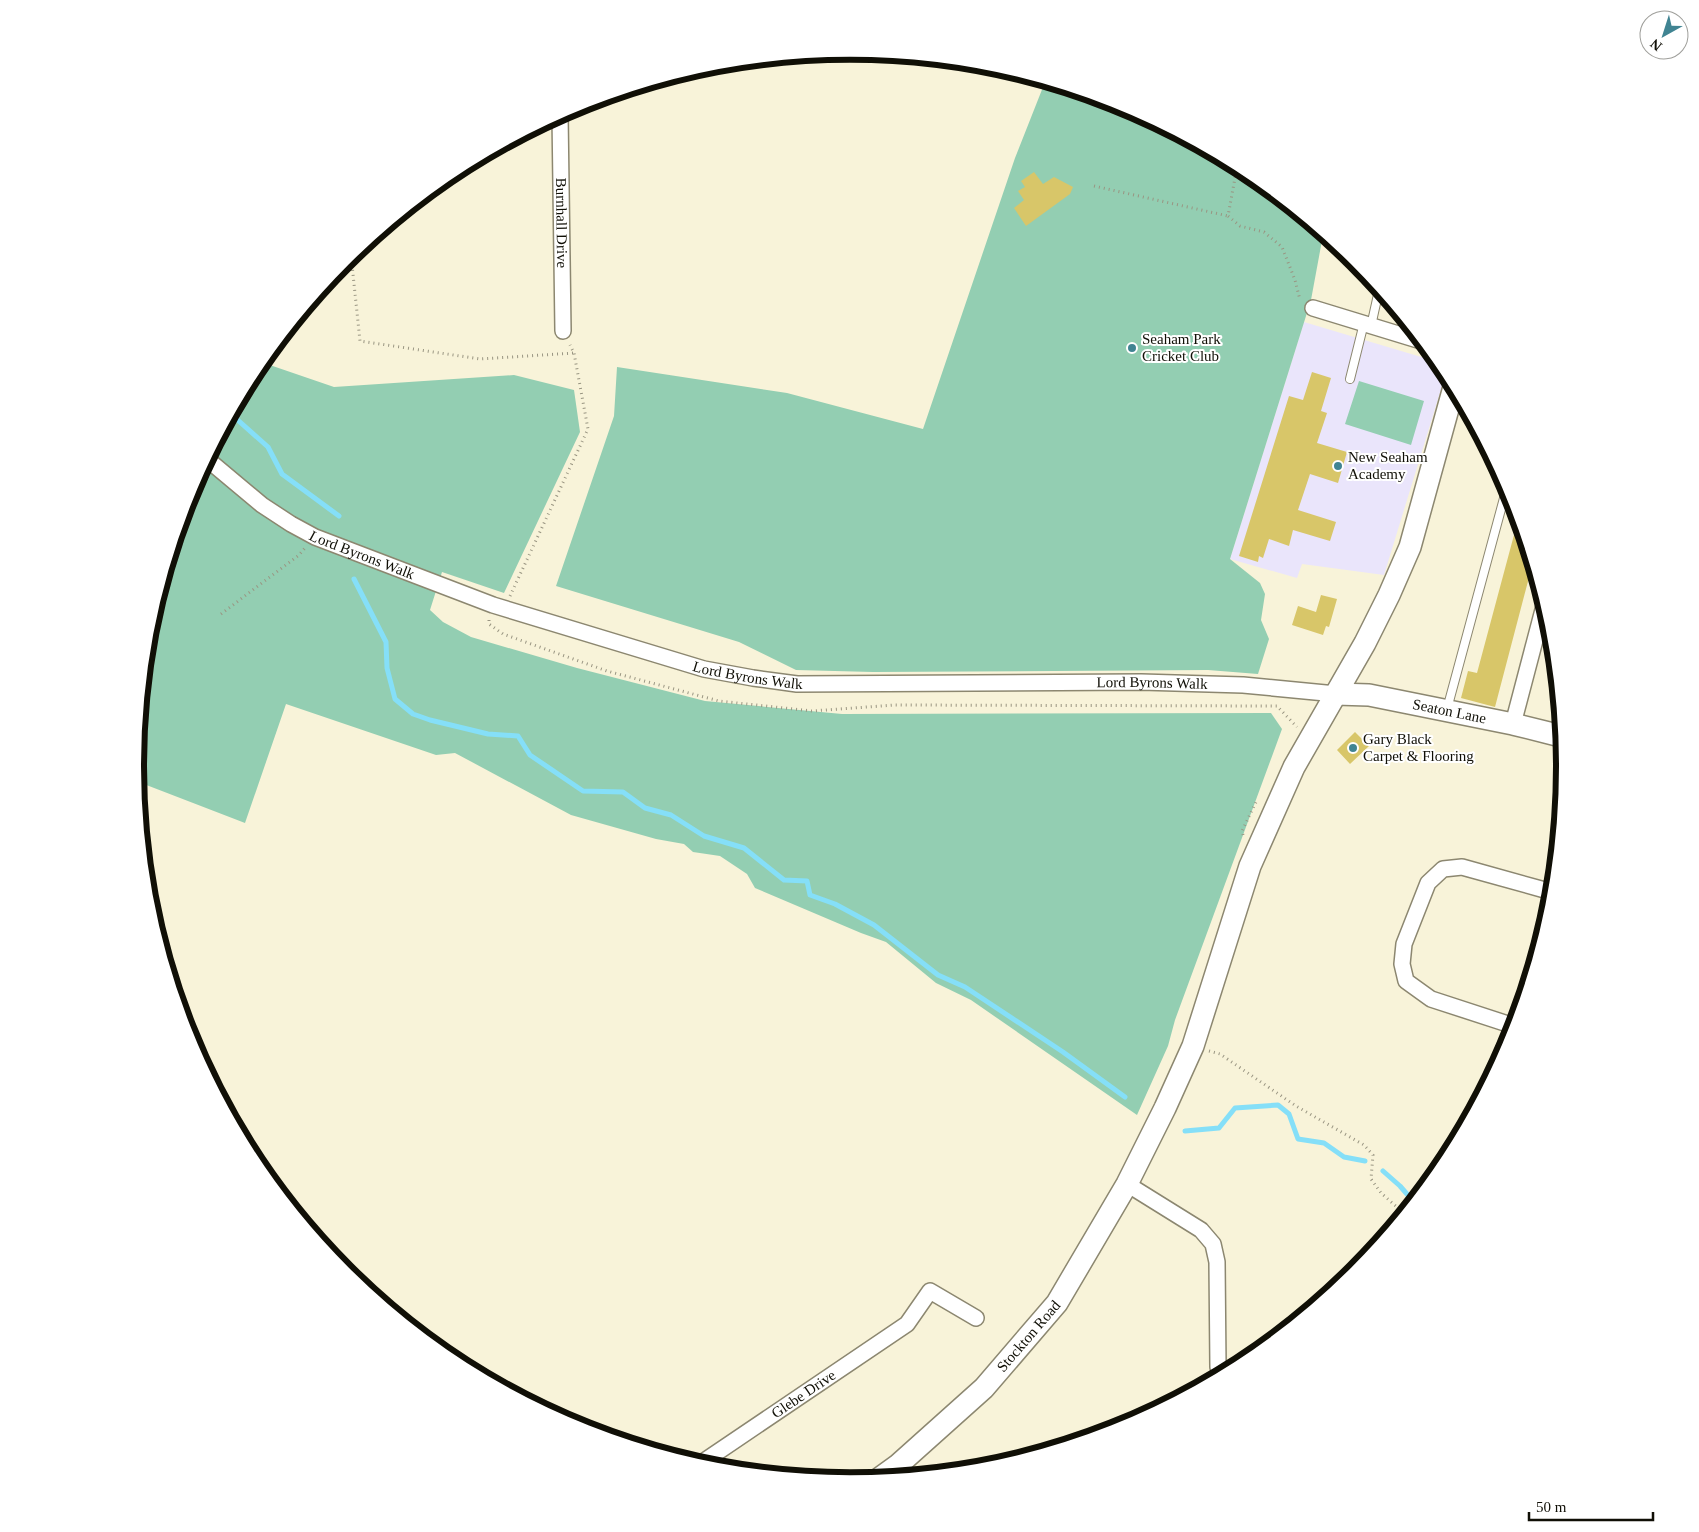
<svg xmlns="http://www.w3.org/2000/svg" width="1699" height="1532" viewBox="0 0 1699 1532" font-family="'Times New Roman',serif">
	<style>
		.education { fill: #eae5fb }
		.green { fill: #93ceb2 }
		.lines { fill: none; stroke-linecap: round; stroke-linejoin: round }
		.stream { stroke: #85dff8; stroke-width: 5 }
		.building { fill: #d8c669 }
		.service-casing { stroke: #8c8770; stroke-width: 10 }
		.minor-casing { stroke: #8c8770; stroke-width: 18 }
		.secondary-casing { stroke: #8c8770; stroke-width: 24 }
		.path { stroke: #999582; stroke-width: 3; stroke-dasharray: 1 4; stroke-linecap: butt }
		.service { stroke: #fff; stroke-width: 8 }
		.minor { stroke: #fff; stroke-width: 15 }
		.secondary { stroke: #fff; stroke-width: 21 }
		.poi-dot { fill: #408492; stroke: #fff; stroke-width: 2 }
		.labels { text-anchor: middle; stroke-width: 4; stroke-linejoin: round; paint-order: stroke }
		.street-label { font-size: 15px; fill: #100f06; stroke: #fff }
		.poi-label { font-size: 15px; fill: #100f06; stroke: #fff; text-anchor: start }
		.rim { fill: none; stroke: #100f06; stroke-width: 6 }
	</style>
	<rect width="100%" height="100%" fill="#f8f3d9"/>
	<path class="education" d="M1304,322l134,40 8,11 -62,202 -82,-11 -5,14 -67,-19z"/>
	<path class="green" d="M1045,82l78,24 124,66 76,63 -12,65 -81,259 30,24 5,11 -4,26 8,19 -11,35 -50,-4 -335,2 -77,-2 -57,-28 -183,-56 58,-170 3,-49 170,26 136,36 92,-271z
		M261,362l73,25 180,-12 60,15 6,42 -76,161 -62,-21 -12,38 13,12 28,15 106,31 128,33 137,13 429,-1 11,16 -107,291 -7,26 -31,69 -166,-115 -35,-17 -50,-41 -25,-9 -106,-45 -8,-14 -27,-18 -27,-4 -9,-8 -28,-5 -85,-24 -116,-62 -19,2 -150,-51 -41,119 -109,-42 -1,-15 14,-140 40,-134 66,-123z
		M1359,381l65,20 -13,44 -66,-21z"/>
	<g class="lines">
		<path class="stream" d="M231,414l37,33 14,27 57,42
			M354,579l32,63 1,26 8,31 18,15 17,6 58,14 30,2 12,19 53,36 40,1 22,16 26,7 33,21 40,12 40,32 23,1 3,14 25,9 39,21 64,50 27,12 98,65 62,45
			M1185,1131l34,-3 16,-20 43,-3 11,9 9,25 26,4 20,14 21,4
			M1383,1171l17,15 13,15"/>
	</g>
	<path class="building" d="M1034,172l9,12 11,-7 19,10 -3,7 -44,32 -12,-18 10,-8 -6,-9 7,-4 -4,-6z
		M1312,372l19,6 -10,33 6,2 -10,30 30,9 -9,31 -28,-9 -12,36 38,12 -6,19 -37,-11 -4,16 -20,-7 -6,19 -4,-2 -1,6 -19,-6 50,-160 14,4z
		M1518,520l14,46 -37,141 -34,-9 7,-27 9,2z
		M1321,595l16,4 -8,28 -3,-1 -3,9 -31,-10 6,-19 18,6z
		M1355,732l14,14 -19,18 -13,-14z"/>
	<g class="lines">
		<defs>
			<path id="service" d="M1371,326l8,-36
				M1350,379l14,-56
				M1447,709l60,-222"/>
			<g id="minor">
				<path id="s1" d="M560,114l3,217"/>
				<path d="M1313,308l108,33"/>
				<path id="s2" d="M207,459l55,46 29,19 24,13 178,68 211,64 49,9 44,6 344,-2 102,3 93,9"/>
				<path d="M1513,724l31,-118"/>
				<path d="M1514,1026l-83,-27 -25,-18 -4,-17 2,-20 24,-61 15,-14 19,-2 90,25"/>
				<path d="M1127,1184l74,46 12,14 4,18 1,105 3,7"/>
				<path id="s3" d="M700,1464l207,-140 23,-33 46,27"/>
			</g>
			<g id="secondary">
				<path id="s4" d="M1336,694l33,1 144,29 48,12"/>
				<path id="s5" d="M880,1478l18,-13 86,-77 73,-85 70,-119 38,-76 28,-62 57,-180 44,-99 71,-124 24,-48 21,-48 44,-160"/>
			</g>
		</defs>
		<use href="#service" class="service-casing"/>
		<use href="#minor" class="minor-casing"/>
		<use href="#secondary" class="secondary-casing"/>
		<path class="path" d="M1237,167l-9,49 12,10 24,6 18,15 13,33 5,20
			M1094,186l134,30
			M351,255l9,86 120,18 94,-6
			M510,596l78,-167 -14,-76 -4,-8
			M221,614l78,-59 6,-7
			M489,620v4l14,10 104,37 112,30 93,10 83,-6 382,1 20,21
			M1243,835l-1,-4 15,-31
			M1209,1051l11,3 76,52 68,39 9,10 -2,24 10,14 17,15 3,7"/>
		<use href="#service" class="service"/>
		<use href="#minor" class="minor"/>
		<use href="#secondary" class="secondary"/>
	</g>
	<g class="poi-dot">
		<circle cx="1132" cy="348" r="5"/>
		<circle cx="1338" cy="466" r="5"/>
		<circle cx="1353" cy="748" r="5"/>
	</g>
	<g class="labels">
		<g class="street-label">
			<text dy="5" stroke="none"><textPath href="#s1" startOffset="109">Burnhall Drive</textPath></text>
			<text dy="5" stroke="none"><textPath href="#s2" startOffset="184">Lord Byrons Walk</textPath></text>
			<text dy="5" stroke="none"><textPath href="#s2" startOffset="589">Lord Byrons Walk</textPath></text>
			<text dy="5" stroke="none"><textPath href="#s2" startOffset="994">Lord Byrons Walk</textPath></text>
			<text dy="5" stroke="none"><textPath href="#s4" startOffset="115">Seaton Lane</textPath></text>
			<text dy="5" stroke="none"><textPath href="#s5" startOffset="206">Stockton Road</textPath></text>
			<text dy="5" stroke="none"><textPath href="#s3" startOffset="125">Glebe Drive</textPath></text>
		</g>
		<g class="poi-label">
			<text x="1142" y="344">Seaham Park<tspan x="1142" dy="17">Cricket Club</tspan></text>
			<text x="1348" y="462">New Seaham<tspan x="1348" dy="17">Academy</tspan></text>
			<text x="1363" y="744">Gary Black<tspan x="1363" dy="17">Carpet &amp; Flooring</tspan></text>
		</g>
	</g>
	<path d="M0 0H1699V1532H0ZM144 766a706 706 0 1 1 1412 0a706 706 0 1 1-1412 0Z" fill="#fff" fill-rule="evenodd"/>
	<path class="rim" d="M144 766a706 706 0 1 1 1412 0a706 706 0 1 1-1412 0Z"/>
	<g transform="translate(1664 35) rotate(219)"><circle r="24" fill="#ffffff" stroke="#9f9f9b"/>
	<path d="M0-4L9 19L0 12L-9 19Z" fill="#408492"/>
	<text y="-8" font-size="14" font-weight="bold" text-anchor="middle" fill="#100f06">N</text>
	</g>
	<path d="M1529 1512v8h124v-8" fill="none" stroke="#100f06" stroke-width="2.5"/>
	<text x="1536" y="1512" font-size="15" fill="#100f06" stroke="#ffffff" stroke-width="4" paint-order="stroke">50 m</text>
</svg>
